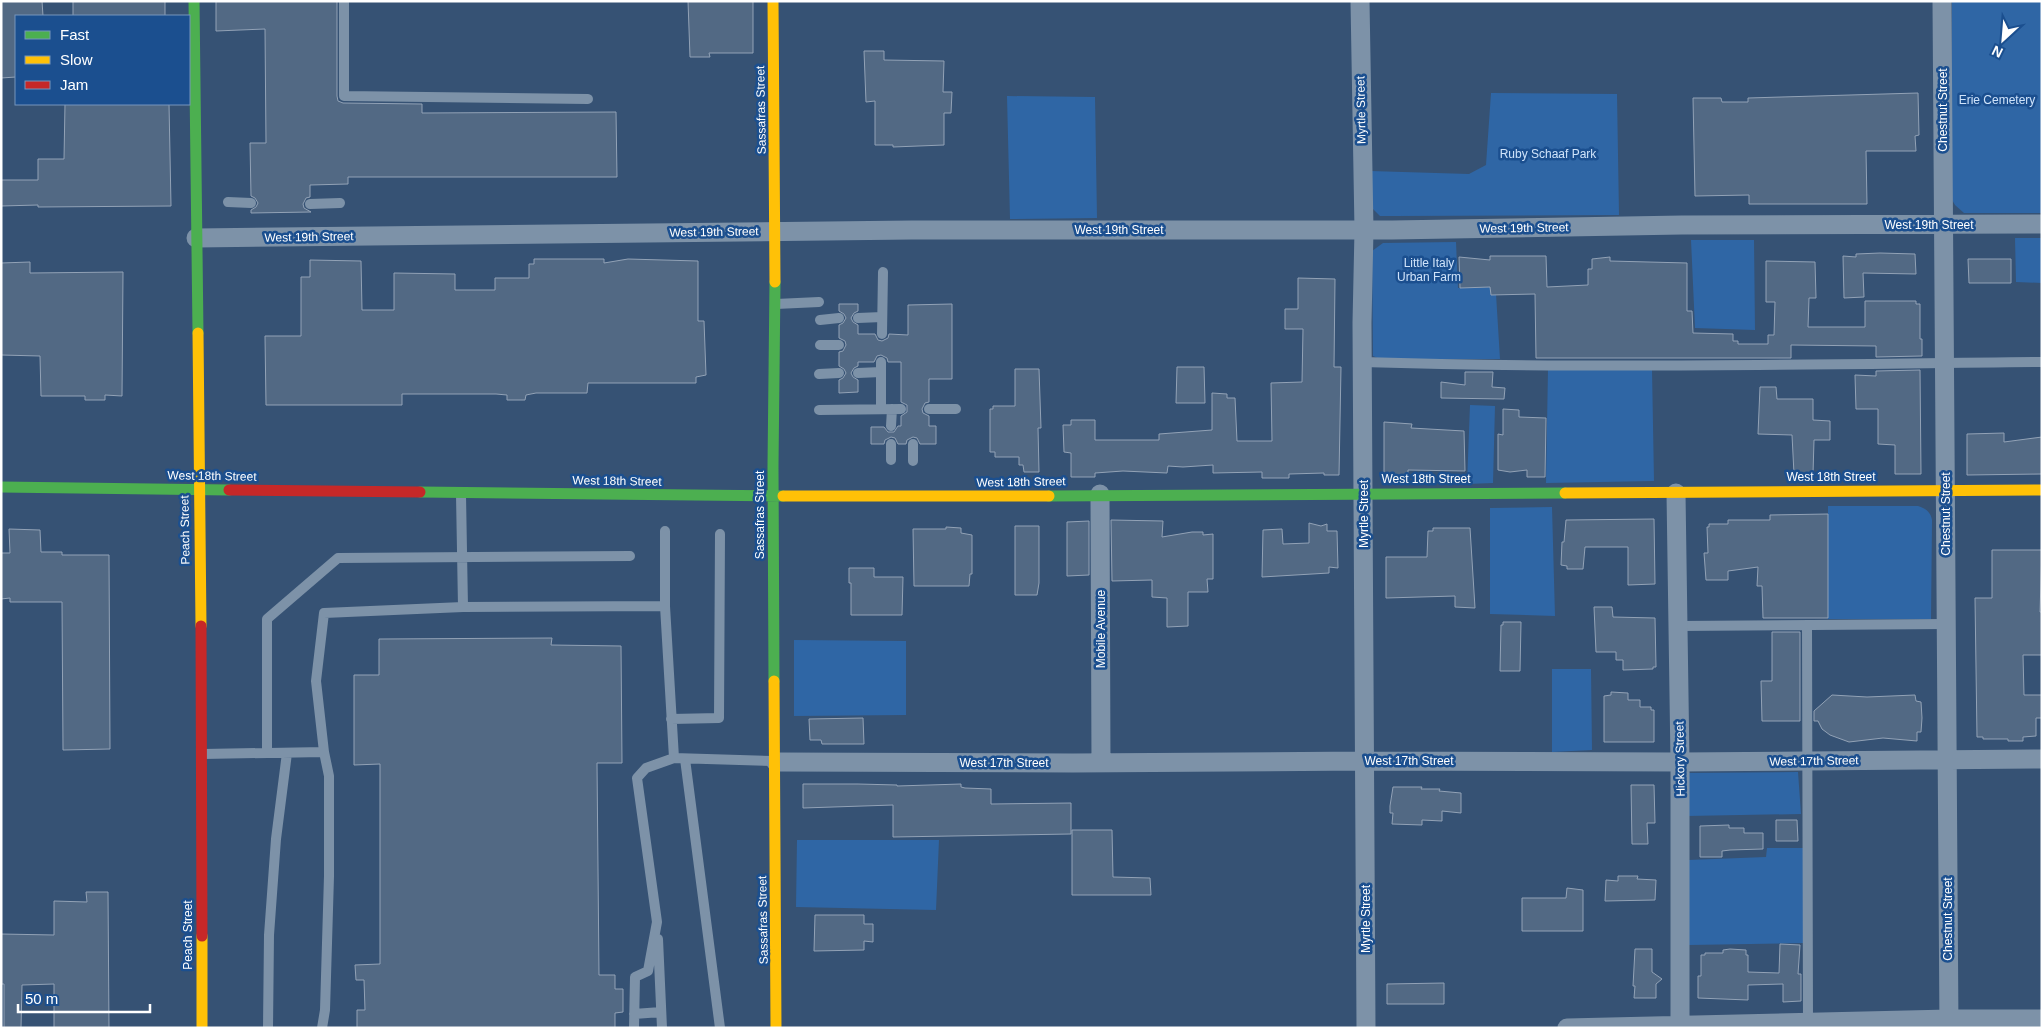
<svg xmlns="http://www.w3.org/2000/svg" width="2043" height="1029" viewBox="0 0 2043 1029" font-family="Arial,sans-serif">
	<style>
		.green { fill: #2f66a5 }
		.building { fill: #526984; stroke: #92a2b6 }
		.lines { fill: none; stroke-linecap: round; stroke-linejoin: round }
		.lane { stroke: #7d92a8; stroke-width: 10 }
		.street { stroke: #7d92a8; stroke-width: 19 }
		.fast { stroke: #4caf50; stroke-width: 11 }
		.slow { stroke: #ffc107; stroke-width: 11 }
		.jam { stroke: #c62828; stroke-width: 11 }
		.labels { text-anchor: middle; stroke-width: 5; stroke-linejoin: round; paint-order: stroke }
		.park-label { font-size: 12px; fill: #cfe3fa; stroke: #1b4f8f }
		.street-label { font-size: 12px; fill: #fff; stroke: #1b4f8f }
	</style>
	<rect width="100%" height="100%" fill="#365274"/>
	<path class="green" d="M1952,1h90v212h-78l-9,-8 -4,-7z
		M1491,93l126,1 2,121 -228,1h-11l-8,-8 -2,-37 99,3 17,-9z
		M1007,96l88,1 2,121 -87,1z
		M2015,238h27v45l-26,-1z
		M1691,240h63l1,90 -60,-2z
		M1456,242l2,46 32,-1 1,7h5l4,65h-120l-7,-3 -1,-105 11,-8z
		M1548,369h104l2,112 -108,2z
		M1470,405l25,1 -2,77 -26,1z
		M1828,506h90c7,2 13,6 14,14l-1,99h-103z
		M1552,507l3,109 -65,-2v-106z
		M794,640l112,1v74l-112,1z
		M1552,669h39l1,81 -40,2z
		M1798,772l3,42 -114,2v-43z
		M797,840h142l-3,70 -140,-3z
		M1767,848h36v95l-114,2 -1,-85 78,-3z"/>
	<path class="building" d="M1,1h41l1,15h-27v61l-15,1z
		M73,1h92v15h-92z
		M216,1h121v95l1,5 5,2 79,1v9l194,-1 1,65h-269v7l-38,1v12l-4,1 -3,6 1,4 7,4 -60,1v-3l5,-3 2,-4 -3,-5 -4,-2 -1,-53h16l-1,-114 -49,2z
		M688,1h65v52h-44l1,4h-20z
		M864,51h20v9l60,1 -1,31h9l-1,21h-7v32l-51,2v-2h-18v-44l-9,1z
		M1918,93l1,42 -4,1 1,15h-50l1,53h-118v-9l-54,1 -2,-98h28l1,4h26v-4z
		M65,104h104l2,102 -133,1v-2l-37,1v-26h37v-21h26z
		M1880,253l35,1 1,20 -53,-1 1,24 -20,1 -1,-42 13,1v-3z
		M1490,256h56l1,31 41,-2v-16h4v-10l18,-2v4l77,2v48h5l1,22 40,1v7h5v3h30v-9h6l1,-33h-9v-41l49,1 1,36h-7l-1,29h57v-26h51v3h4v35h2v17l-46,1v-11l-85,-1v13h-255l-1,-64 -44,1 -1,-8 -30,1 -1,-31 31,3z
		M534,259h70v4l24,-4 70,2v60h6l2,54 -10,2v6h-108l-1,10h-51l-10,2 -1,5h-18v-5l-11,-1h-94v11h-136l-1,-69h36v-59h9v-17l51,1 1,49h32v-37l61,1v16h40v-12h34v-14h5z
		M1968,259h43v24h-42z
		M30,262v11l93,-1 -1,124 -17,-1v5h-20v-4h-44l-1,-40 -39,-1v-92z
		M1298,278l37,1 -1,88h7l-2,108h-15v-2l-35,1v4h-27v-6l-49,1v-8l-30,2 -15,-1 -1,7 -44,-2 -28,2v4h-24v-24l-7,-1 -1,-27h8v-5h24v20h64v-6l53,-4v-37l15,1v4h8l2,43h35l-1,-58 31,-1 1,-53h-18v-20h13z
		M839,304h19v7l-4,2 -3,5 2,4 5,3v9h17l3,6 4,1 6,-3 1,-4 19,1v-30l44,-1v75h-23v23l-4,1 -3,6 1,4 6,3v10h7v18h-16l-3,-6 -4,-1 -6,3 -1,4h-8l-3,-6 -4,-1 -6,3 -1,4h-13v-17h13l4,5h6l4,-6h3v-10l6,-4v-7l-6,-3v-40h-13l-1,-4 -6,-3 -4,1 -3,6h-16v4l-4,2 -3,5 2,4 5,3v12l-19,1v-13l4,-2 3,-5 -2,-4 -5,-3v-14l4,-1 3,-6 -1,-4 -6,-3v-13l4,-2 3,-5 -2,-4 -5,-3z
		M1177,367h27l1,36h-29z
		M1015,369h24l2,59h-3l1,44h-15l-1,-7h-4v-8h-24v-5h-5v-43h3v-3h22z
		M1920,370l1,104h-26v-29l-17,-1v-35h-22l-1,-34 21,1v-5z
		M1465,372h28l-1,15 13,1 -1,11 -63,-1v-16l24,3z
		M1760,387h16l1,12h36v21l17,1v19h-16l-1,34h-19l-2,-39 -34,-1z
		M1503,409l16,1v7l27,1 -1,59h-18v-7l-17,2 -12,-2v-36l5,1z
		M1384,422l28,2 -1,4 53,3 1,40 -57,-1v8h-24z
		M2004,433v9l38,-5v37l-75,1v-41z
		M1828,514v104h-65l-1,-32h-5l1,-19 -30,4v9h-22l-2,-27h4l-1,-26h2v-3h19v-4h42v-5z
		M1654,519l1,65 -27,1v-38h-43l-2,22h-16v-3l-6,-1 1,-23h2l2,-22z
		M1111,520l52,1 -1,16 30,-5h11v3l10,-1v45h-6l1,13h-20v34l-21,1v-29l-15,-1v-17l-40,1z
		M1089,521v54l-22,1v-54z
		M1309,523l12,3 6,-2v7h10l1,37 -9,-1v6l-67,4 1,-47 19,-1 1,15 26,-1z
		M1015,526h24v57l-2,12h-22z
		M946,527l15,1v5l11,2v39h-2l-1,12h-55l-1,-57h33z
		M1433,528h37l5,80 -20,-1v-11l-69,2v-41h41l1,-26h5z
		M9,529l31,1 1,22h21v3h47l1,194 -47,1 -1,-148h-52v-4l-9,1v-46h9z
		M1992,550h50l-2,62h2v43h-19l1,40h18v23h-6v18l-13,1v4h-15v-2h-25v-2h-6l-2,-139h17z
		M849,568h25v9h29l-1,38h-51v-32h-2z
		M1594,607h18l1,10 42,1 1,49h-3v2l-30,1v-10h-7v-8h-20z
		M1503,622h18l-1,49h-20l1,-46h2z
		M1772,632h28v89h-38l-1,-40h11z
		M552,638l-1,7 70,1 1,117h-25l2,212h16v14h8v23l-8,1v15h-258v-18h8l-1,-30h-8l-1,-15 25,-1v-200l-26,1v-90h25v-36z
		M1611,692l17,1v7h12v7h11v3h3v32h-50v-46l7,-1z
		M1832,695l35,2 48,-2 1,6 5,1 1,16 -1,14h-4v9l-34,-3 -34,4 -19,-7 -8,-6 -4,-8h-4v-10z
		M863,718l1,26h-42l-1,-4h-11l-1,-21z
		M803,784h55l39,1v1l64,-2v3l4,1 26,1v15l80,-1v31l-178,3v-32l-90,3z
		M1631,785h23l1,38h-8l1,21h-16z
		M1393,787h29l-1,2h19l-1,2 22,2v20l-19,-2v10l-20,-1v5l-30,-1 1,-11h-3v-7z
		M1776,820h21l1,21h-22z
		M1729,825v3h15v5h19v16l-33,1 -8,1v6h-22v-31z
		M1072,830h40l1,47 37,1 1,17h-79z
		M1618,876h20l-1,3 19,1 -1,20 -50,1 1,-21 12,1z
		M1567,888l16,2v41h-61v-33h44z
		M86,892h22l1,136h-55v-44l-32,1 -1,43h-17v-44h-3v-50l53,1v-34l33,1z
		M815,915h49v9h9v18l-9,-1v9l-50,1z
		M1780,944l20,1 -2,29h3v27l-18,1v-18l-35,1v15l-50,-2v-22h3v-21h4v-2h18v-3l7,-1 16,1v5h2v17l31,1z
		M1635,949h17v23l10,7 -6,5v14h-22l1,-12h-2z
		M1444,983v21h-57v-20z"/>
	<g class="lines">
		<path class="lane" d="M344,1v95l244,3
			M228,202l23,1
			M310,204l30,-1
			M776,304l43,-2
			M858,318l24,-1
			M820,320l19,-2
			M882,334l1,-62
			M820,345h19
			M1362,362c227,7 453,2 680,0
			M858,373l23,-1
			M819,374l20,-1
			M881,409v-47
			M929,409h27
			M819,410l82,-1
			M891,426l1,-17
			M891,460v-16
			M913,461v-17
			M665,606v-75
			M463,607l202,-1 9,152 99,3
			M1807,625l1,397
			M1678,626l268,-2
			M671,719l48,-1 1,-184
			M267,753v-134l71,-61 292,-2
			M203,754l121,-2 -8,-71 8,-68 139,-6 -2,-112
			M685,759l35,269
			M658,939l4,89
			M634,1014l27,-2
			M268,1028l1,-93 7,-96 11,-86
			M322,1028l3,-18 4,-134v-100l-5,-24
			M634,1028l1,-51 13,-6 9,-49 -20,-144 9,-10 28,-10"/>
		<path class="street" d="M1360,1l4,229 -2,93 4,705
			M1942,1l7,1027
			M196,238l716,-8h480l290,-5 360,-1
			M1676,493l4,269v264
			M1100,494l1,269
			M776,762l297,1 292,-2 315,1 362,-3
			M1567,1028l382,-9h93"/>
		<path class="fast" d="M194,1l4,332
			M1,487l228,3
			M420,492l363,4
			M1049,496l516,-3
			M774,681l-1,-215 2,-184"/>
		<path class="slow" d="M773,1l2,281
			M198,333l3,293
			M1565,493l477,-3
			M783,496h266
			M774,681l2,347
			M202,936v92"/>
		<path class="jam" d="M229,490l191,2
			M201,626l1,310"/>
	</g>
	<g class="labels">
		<g class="park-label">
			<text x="1997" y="104">Erie Cemetery</text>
			<text x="1548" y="158">Ruby Schaaf Park</text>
			<text x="1429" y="267">Little Italy<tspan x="1429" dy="14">Urban Farm</tspan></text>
		</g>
		<g class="street-label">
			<text transform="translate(761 110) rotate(-91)" y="4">Sassafras Street</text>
			<text transform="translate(1361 110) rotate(-91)" y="4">Myrtle Street</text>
			<text transform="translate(1943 110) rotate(-90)" y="4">Chestnut Street</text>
			<text x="1929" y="229">West 19th Street</text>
			<text transform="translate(1524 228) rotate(-1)" y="4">West 19th Street</text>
			<text x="1119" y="234">West 19th Street</text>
			<text transform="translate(714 232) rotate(-1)" y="4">West 19th Street</text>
			<text transform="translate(309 237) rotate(-1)" y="4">West 19th Street</text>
			<text transform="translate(212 476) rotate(1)" y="4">West 18th Street</text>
			<text x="1831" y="481">West 18th Street</text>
			<text x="1426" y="483">West 18th Street</text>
			<text transform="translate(617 481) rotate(1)" y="4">West 18th Street</text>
			<text transform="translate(1021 482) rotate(-1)" y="4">West 18th Street</text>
			<text transform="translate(1364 514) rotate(-90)" y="4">Myrtle Street</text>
			<text transform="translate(1946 514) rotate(-90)" y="4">Chestnut Street</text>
			<text transform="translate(760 515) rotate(-90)" y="4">Sassafras Street</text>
			<text transform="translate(185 530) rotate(-91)" y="4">Peach Street</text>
			<text transform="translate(1101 629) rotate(-90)" y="4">Mobile Avenue</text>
			<text transform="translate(1680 759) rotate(-91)" y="4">Hickory Street</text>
			<text x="1409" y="765">West 17th Street</text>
			<text transform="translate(1814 761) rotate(-1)" y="4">West 17th Street</text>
			<text x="1004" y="767">West 17th Street</text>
			<text transform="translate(1366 919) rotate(-90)" y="4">Myrtle Street</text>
			<text transform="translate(1948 919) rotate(-90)" y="4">Chestnut Street</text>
			<text transform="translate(763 920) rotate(-91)" y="4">Sassafras Street</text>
			<text transform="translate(188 935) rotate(-90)" y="4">Peach Street</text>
		</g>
	</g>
	<rect width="2043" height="1029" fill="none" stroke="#ffffff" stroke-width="5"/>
	<rect x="15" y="15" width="175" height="90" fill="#1b4f8f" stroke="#7695bc"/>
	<rect x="25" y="31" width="25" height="8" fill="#4caf50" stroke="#7695bc"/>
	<text x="60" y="40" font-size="15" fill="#ffffff">Fast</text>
	<rect x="25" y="56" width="25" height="8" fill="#ffc107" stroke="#7695bc"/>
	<text x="60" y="65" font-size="15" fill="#ffffff">Slow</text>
	<rect x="25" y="81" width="25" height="8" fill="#c62828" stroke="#7695bc"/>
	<text x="60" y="90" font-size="15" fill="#ffffff">Jam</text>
	<g transform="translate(2003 40) rotate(206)" stroke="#1b4f8f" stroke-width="4" paint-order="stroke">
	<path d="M0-4L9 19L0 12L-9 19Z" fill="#ffffff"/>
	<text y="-8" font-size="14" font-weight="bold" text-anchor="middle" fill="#ffffff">N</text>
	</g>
	<path d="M18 1004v8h132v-8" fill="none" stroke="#ffffff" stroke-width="2.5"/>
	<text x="25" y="1004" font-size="15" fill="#ffffff" stroke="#1b4f8f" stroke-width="4" paint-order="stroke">50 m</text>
</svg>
